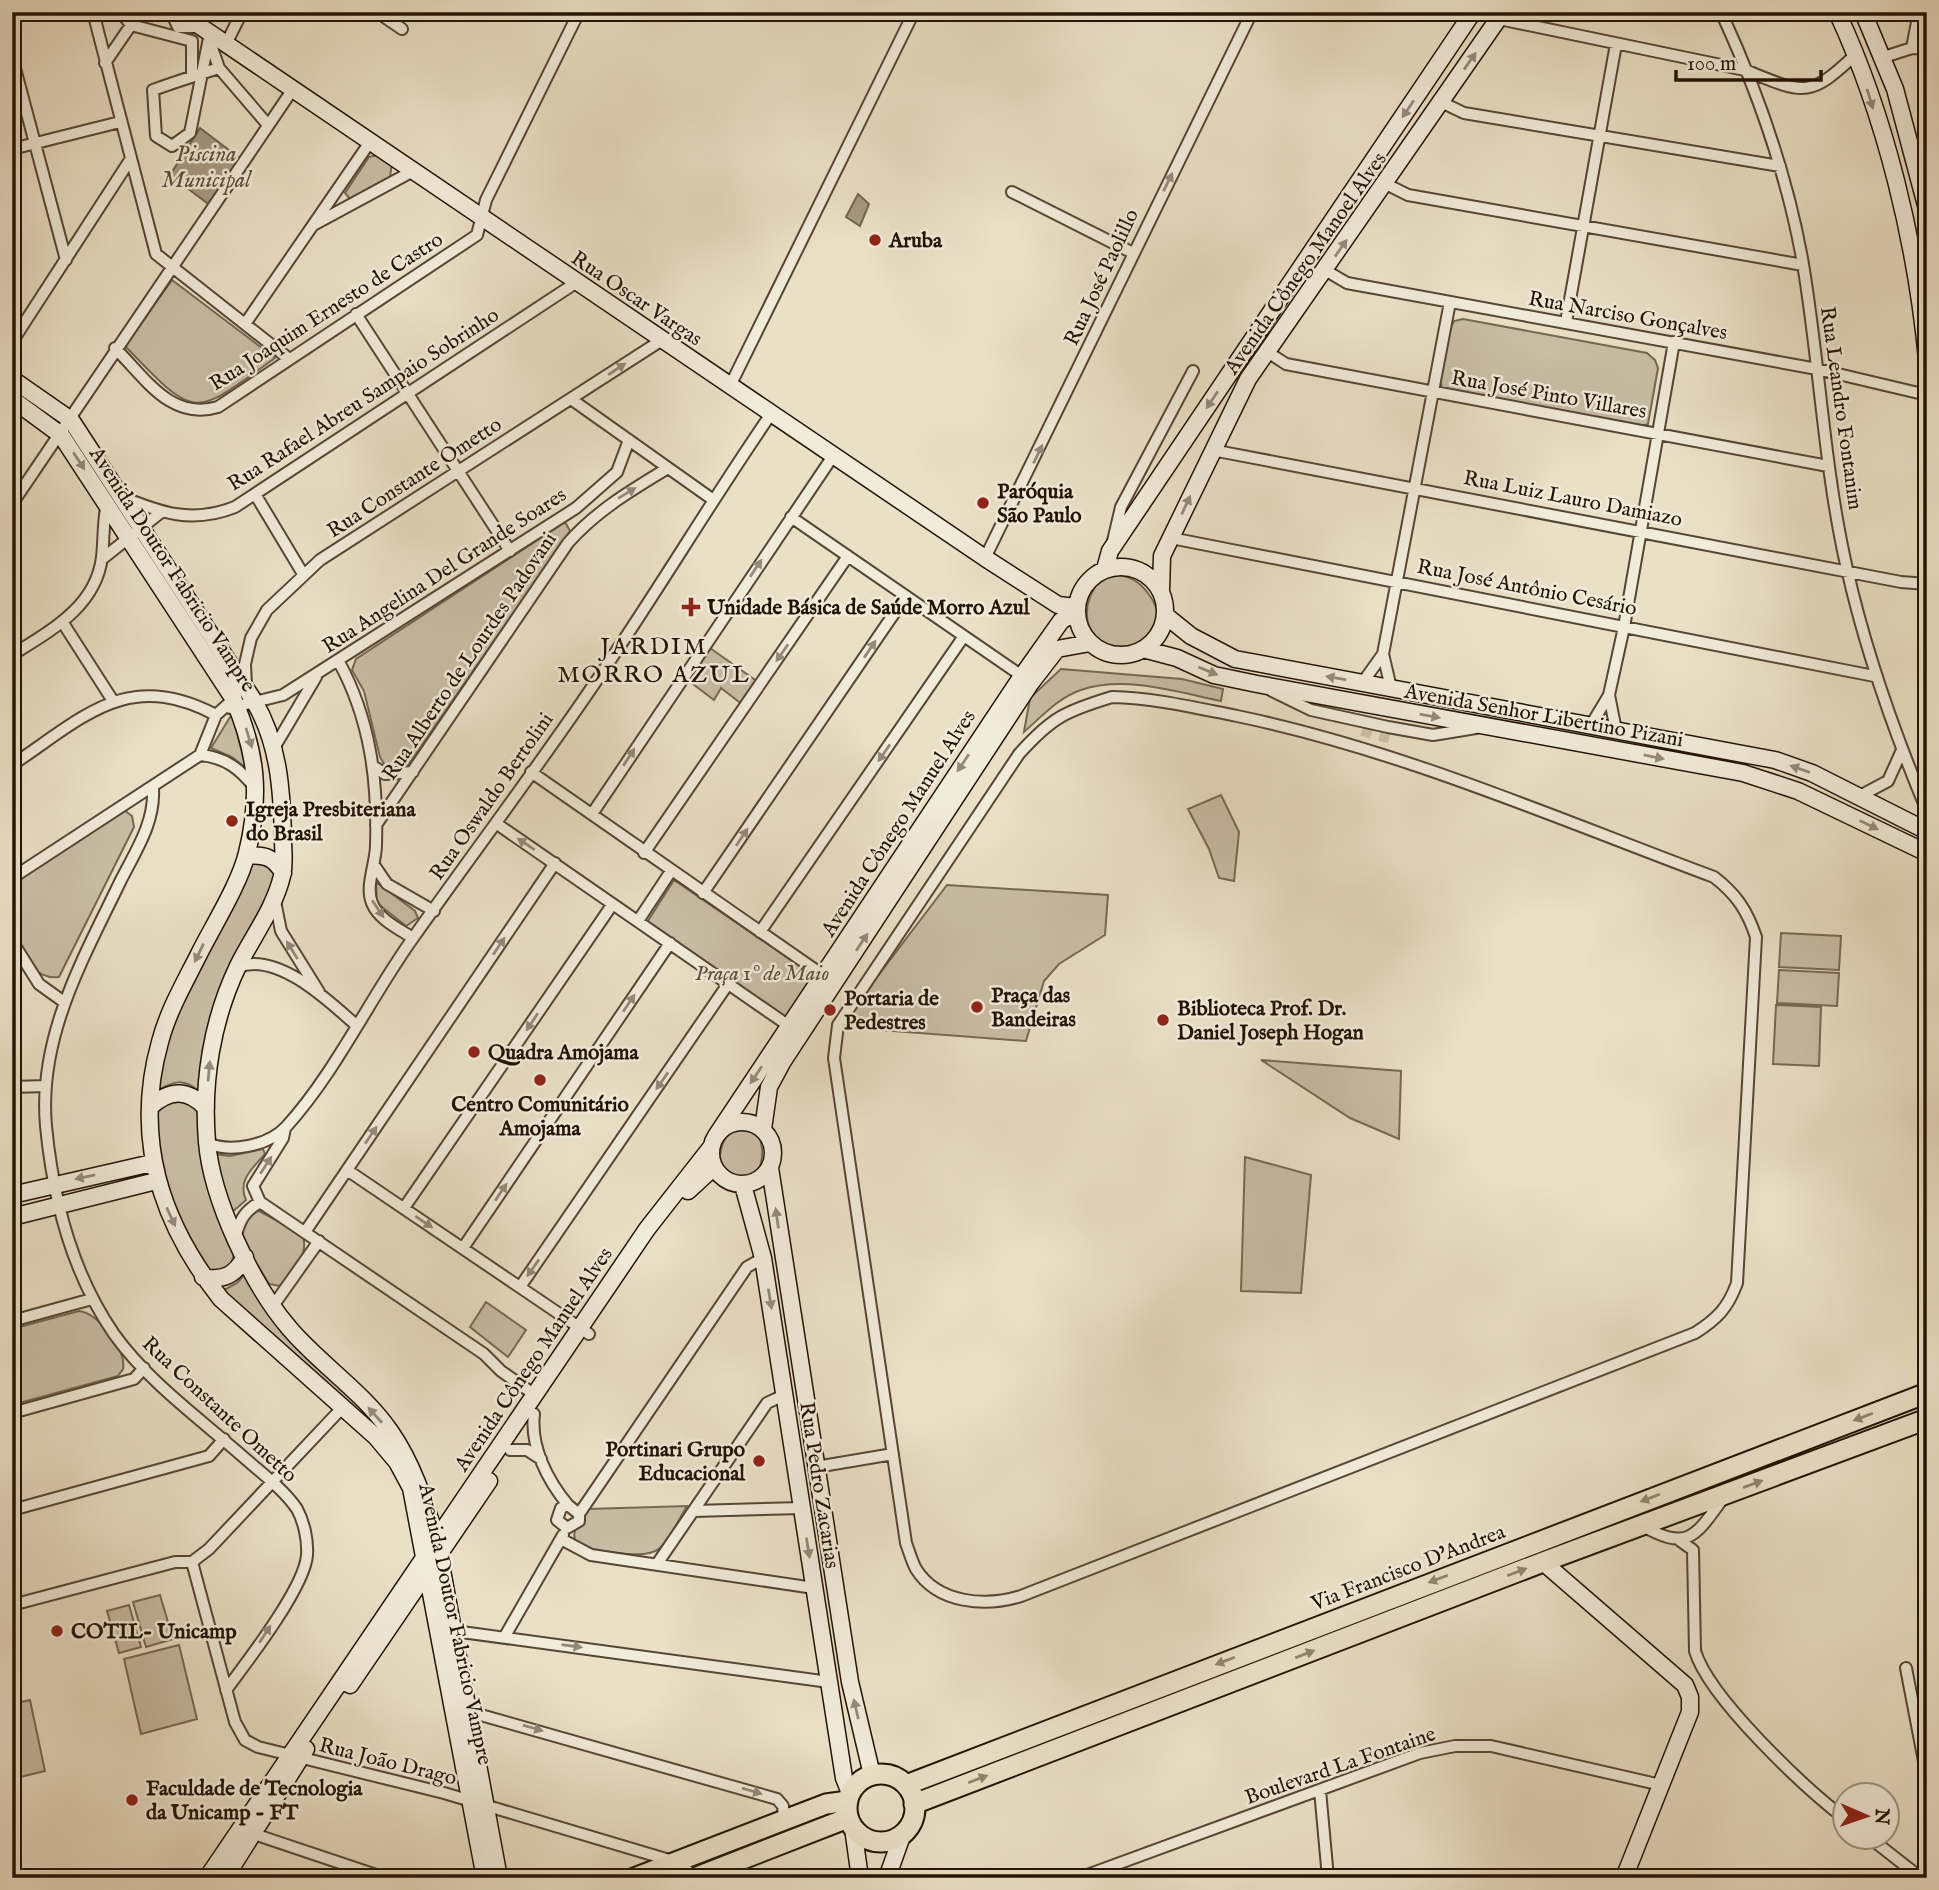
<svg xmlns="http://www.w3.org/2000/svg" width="1939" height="1890" viewBox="0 0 1939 1890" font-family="'IM FELL English',serif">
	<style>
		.green { fill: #c8bda5; stroke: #766854; stroke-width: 2 }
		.water { fill: #a69a84; stroke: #726451; stroke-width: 2 }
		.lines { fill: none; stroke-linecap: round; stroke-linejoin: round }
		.street-tunnel { stroke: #ccc1a9; stroke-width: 10; stroke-dasharray: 10 5; stroke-linecap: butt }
		.street-casing { stroke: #554634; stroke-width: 14 }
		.secondary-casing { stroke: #231304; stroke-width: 19 }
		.highway-casing { stroke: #231304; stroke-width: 23 }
		.street { stroke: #f1ebda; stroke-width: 10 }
		.secondary { stroke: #f1ebda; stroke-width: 16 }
		.highway { stroke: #eae0c6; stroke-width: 19 }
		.oneway { fill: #948a7a }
		.oneway2 { fill: #90846f }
		.poi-dot { fill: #8f2418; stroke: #f1ebda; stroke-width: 2.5 }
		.labels { text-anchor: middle; stroke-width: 5; stroke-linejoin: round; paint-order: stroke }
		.poi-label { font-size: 21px; font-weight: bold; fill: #231304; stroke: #f1ebda; text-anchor: start }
		.street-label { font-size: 21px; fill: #231304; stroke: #f1ebda }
		.park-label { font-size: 21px; font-style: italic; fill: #5d4e3c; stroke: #f1ebda }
		.water-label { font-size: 23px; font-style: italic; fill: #5e503e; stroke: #f1ebda }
		.quarter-label { font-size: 24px; letter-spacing: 2px; fill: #231304; stroke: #f1ebda }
	</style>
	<rect width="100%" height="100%" fill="#eae0c6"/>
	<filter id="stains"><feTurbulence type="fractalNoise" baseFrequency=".00286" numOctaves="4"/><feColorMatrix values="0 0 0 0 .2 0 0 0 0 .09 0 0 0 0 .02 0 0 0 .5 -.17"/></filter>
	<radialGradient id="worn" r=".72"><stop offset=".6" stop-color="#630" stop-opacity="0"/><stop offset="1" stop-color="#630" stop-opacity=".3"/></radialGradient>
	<path class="green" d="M378,155l14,8 -2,14 -40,22 -5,-6 24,-36z
		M172,280l103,78c-83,60 -78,63 -150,-12z
		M1463,319l184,34 8,7 3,8 -10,56 -5,2 -200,-36 -3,-9 11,-54 3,-6z
		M565,522l5,9 -162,234 -11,4 -12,-3 -5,-9 -16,-66 -12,-21 4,-11z
		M1118,575c16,2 25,10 34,24 28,49 -52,79 -64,24 -4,-16 3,-32 13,-45z
		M710,648l48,34 -15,23 -22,-17 -7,12 -25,-19z
		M1061,669l121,10 41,10 -2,12c-44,-9 -96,-26 -140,-11 -22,7 -41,28 -57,42l6,-34z
		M232,714l14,54 -14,-11 -21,-9z
		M1221,795l18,37 -5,49 -15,-3 -10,-29 -21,-40z
		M124,810l8,6 2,11 -75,150c-22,3 -39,-19 -46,-40 -5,-15 -1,-40 -1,-56z
		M258,858l19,13 -76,222c-17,-16 -28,-12 -47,-1 16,-80 60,-152 95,-225z
		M674,880l139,95 -29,46 -138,-97z
		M376,882l39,29 3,7 -12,8 -29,-23z
		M947,885l161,10 -3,40 -46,29 -15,17 -18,60 -187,-14z
		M1781,933l60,3 -2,34 -60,-3z
		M1779,970l60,3 -2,33 -60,-3z
		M1776,1005l45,2 -2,59 -46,-2z
		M1261,1060l140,11 -2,68 -49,-21z
		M177,1099l16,6 6,9 2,44 7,29 27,65 -6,17 -9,3 -11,-2 -28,-43 -19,-47 -7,-64 5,-8z
		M743,1126l10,1c11,13 12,31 4,46l-18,8 -11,-6 -9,-13c2,-18 6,-31 24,-36z
		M263,1149l2,5c-12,14 -28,26 -19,46l-16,14 -17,-60 17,2z
		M1245,1157l66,18 -10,118 -60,-2z
		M259,1211l43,23c8,17 -8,42 -22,52l-11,-2 -26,-43 -3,-17 13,-12z
		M246,1273l126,142 -6,5 -144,-129 15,-8z
		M486,1302l40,28 -18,27 -38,-30z
		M79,1311c20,2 48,38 44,58l-5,7 -106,29v-76z
		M687,1506c-8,13 -16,31 -27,42 -15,14 -64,1 -83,-2 -8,-15 3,-24 11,-37z
		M160,1595l13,44 -27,8 -13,-45z
		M129,1605l12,42 -22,6 -12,-42z
		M179,1645l18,74 -56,15 -17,-75z
		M30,1700l15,71 -33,8v-75z"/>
	<path class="water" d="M200,128l42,32 -31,46 -41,-31z
		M858,194l11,10 -9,22 -14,-9z"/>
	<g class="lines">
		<path class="street-tunnel" d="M1365,737l4,-11
			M1383,742l3,-11"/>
		<defs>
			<path id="street" d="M93,12l63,242 132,104
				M121,12l10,13 61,16v36
				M171,12l7,15h22
				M377,12l25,17
				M1721,12c37,80 67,166 82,252 17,102 21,205 44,305 19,84 47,163 80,242
				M1499,19l246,51c59,24 64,29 111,-16
				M209,38l-19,95 -18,13 -16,-10 -3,-46c22,-8 44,-15 66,-22
				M209,39l10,29 49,57
				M226,44l16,-32
				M1912,48l7,-36
				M12,57l54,203
				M1884,57l28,-9 15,1
				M105,63l26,-38
				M1441,102l23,11 316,53
				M12,149l108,-27
				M1386,184l22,11 395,70
				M1012,192l121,61
				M315,224l98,-53
				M1325,270l22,13 470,86 110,26
				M356,314l154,237
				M1566,322l50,-278
				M245,324l125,-182
				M12,342l118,-182
				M115,348c31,31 56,73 103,59l259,-172 9,-35 93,-188
				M1266,351l20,13 542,102
				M730,386l184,-374
				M571,399l141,100
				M1212,450l689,132 26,2
				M255,494l48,80
				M120,496c41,17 72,28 115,11l342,-225
				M12,504l281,-415
				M791,517l231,159
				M12,522v8
				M1171,538l703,138
				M1113,541l8,-34 72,-136
				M985,558l267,-546
				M102,559l58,-46
				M63,623l50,78
				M12,655c38,-24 84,-48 90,-98 2,-18 1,-37 5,-54
				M339,662c31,57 39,118 37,183 0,18 -11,41 -4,58 6,16 27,26 41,35
				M1363,682l20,-28
				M246,686l-1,-22 6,-26 16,-28 53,-50 342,-220
				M1391,688l-8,-34 67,-352
				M1272,691l39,19 77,17 45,8 43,-7
				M1609,695l7,35
				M1112,697c43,1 84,11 125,19 164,34 321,103 477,161 22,17 33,33 42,60l-19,346c-9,25 -20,36 -42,50l-674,263c-35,11 -83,8 -105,-27 -4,-7 -7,-18 -10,-26l-72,-485 4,-33 181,-271c33,-37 47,-43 93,-57z
				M230,708l53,-13 293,-187 41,-36 12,-32
				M1591,725l18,-30 15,-68 50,-285
				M274,748l42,-71
				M200,755c25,2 40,14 55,33
				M12,765c72,-48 116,-97 204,-50
				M373,766l12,8 28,-2
				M531,772l296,206
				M153,789c2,34 -18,63 -33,93 -37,77 -82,155 -74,244 7,73 26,147 68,208 35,49 89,87 134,127 16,14 37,30 49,48 7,13 11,31 10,46 -2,32 -60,107 -81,135
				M1858,797l30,-16 14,-31
				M592,814l241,-358
				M497,824l292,202
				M376,825l192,-282c29,-33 64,-53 100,-75
				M644,853l204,-297
				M374,865l13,19 47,27
				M12,878l188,-123 16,-40 20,-18
				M703,893l203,-297
				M275,901l6,30 38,61
				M638,921l33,-50
				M760,932l204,-296
				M12,941l27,43 25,18
				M238,967c39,-16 91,34 119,59
				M12,1087l34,-1
				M285,1128l-2,10 -30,48 7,16 224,152 17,17 34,24
				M207,1143c23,10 61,3 79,-16 50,-55 84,-129 127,-189 63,-89 129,-176 190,-267 58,-85 110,-173 168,-257
				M347,1170l242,164
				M404,1208l208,-303
				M305,1232l250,-369
				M236,1235c4,-16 9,-24 24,-33
				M463,1248l207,-305
				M520,1287l208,-303
				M273,1306l46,-65
				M12,1321l80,-22
				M12,1413l122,-34 10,-11
				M534,1414c-4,33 14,67 34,91
				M510,1450h17l14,9
				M816,1467l77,-13
				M12,1510l197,-54 15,-17
				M694,1511l108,-3
				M579,1514l-11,-9 -7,3 -4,12 10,8 12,-7v-7l168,-247 16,-9
				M1641,1525c47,27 54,12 83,-28
				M561,1539l30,16 223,33
				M1679,1540l14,10 2,101c14,47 109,136 149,167
				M192,1562l43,160 10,18 13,7 186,46 232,69 21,16
				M192,1562l17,-13 133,-141
				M657,1564l110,-161 17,-8
				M12,1605l163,-43h17
				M447,1630l382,52
				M505,1636l58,-101
				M1906,1668l21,109
				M463,1710l314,89 6,7 1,14
				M1320,1790l8,88
				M248,1832l137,46
				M1870,1838l51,40
				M731,1861l16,17
				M1079,1878l341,-125 35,-7h36l170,39"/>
			<path id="secondary" d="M179,12l806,546 73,47 18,2
				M1837,12c49,105 79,232 90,347
				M1863,12l32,77 32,120
				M12,379l59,41 183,281c25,42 28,90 29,138 0,12 2,25 -1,37 -8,33 -29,60 -44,90 -26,54 -36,116 -31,176 5,58 45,143 83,187 31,36 73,63 100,102 23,33 34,69 46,107l63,340
				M12,399l49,36 172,263c24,54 28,98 14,155 -7,30 -34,73 -48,101 -14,28 -31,57 -39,88 -27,96 0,180 61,257l155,138 21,25 14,26 74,390
				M1077 611a44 44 0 1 1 88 0a44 44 0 1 1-88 0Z
				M1105,569l5,-18 363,-539
				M1161,592l1,-36 86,-177 255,-367
				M1165,615l26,21 44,23 540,101 37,13 115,58
				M1143,649l34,9 37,17 43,9 486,89 55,18 129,62
				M246,856c18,-2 28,1 37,17
				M150,1107c19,-17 37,-19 56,1
				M711 1153a31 31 0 1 1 62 0a31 31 0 1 1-62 0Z
				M763,1129l6,-42 14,-26 247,-377 27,-35 33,-6
				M716,1136l306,-460 39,-55 15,-10
				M770,1168l80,514 22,93
				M743,1185l20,73 81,520 6,15
				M688,1191l26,-24
				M12,1195l140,-32
				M12,1217l144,-36
				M203,1277c21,4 32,-2 42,-20
				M1543,1562l142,123 5,12v15l-66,166
				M350,1685l139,-204
				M853,1828l7,50
				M207,1878l440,-649 65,-83
				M225,1878l81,-129
				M887,1878l16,-45"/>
			<path id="highway" d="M847 1808a34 34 0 1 1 68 0a34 34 0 1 1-68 0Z
				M906,1785l1021,-392
				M914,1804l629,-242 384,-143
				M634,1878l192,-74 22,-3
				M694,1878l154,-60"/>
		</defs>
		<use href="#street" class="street-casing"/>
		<use href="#secondary" class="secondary-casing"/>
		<use href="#highway" class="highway-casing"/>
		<use href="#street" class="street"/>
		<use href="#secondary" class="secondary"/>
		<use href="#highway" class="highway"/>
	</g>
	<defs><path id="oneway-solid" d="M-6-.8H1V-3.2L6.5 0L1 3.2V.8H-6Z" transform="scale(1.75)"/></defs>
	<g class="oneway">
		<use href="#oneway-solid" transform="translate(1470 61) rotate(-55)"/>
		<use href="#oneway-solid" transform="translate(1870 99) rotate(73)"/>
		<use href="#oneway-solid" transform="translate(1408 109) rotate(124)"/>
		<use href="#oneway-solid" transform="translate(1168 182) rotate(-64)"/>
		<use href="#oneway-solid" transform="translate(1341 248) rotate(-55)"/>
		<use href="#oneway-solid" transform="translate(617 369) rotate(-33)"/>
		<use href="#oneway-solid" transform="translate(1212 400) rotate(124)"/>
		<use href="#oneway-solid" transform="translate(1038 454) rotate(-64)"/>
		<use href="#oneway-solid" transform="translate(79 461) rotate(57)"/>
		<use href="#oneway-solid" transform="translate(627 493) rotate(-31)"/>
		<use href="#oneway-solid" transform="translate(1186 505) rotate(-65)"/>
		<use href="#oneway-solid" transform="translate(756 568) rotate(-56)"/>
		<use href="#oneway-solid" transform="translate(870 649) rotate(-56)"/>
		<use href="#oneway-solid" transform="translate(782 653) rotate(125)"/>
		<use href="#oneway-solid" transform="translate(1208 671) rotate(22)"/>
		<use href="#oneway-solid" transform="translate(1336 678) rotate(-170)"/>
		<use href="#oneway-solid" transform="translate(1430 716) rotate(10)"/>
		<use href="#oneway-solid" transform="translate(249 738) rotate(73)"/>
		<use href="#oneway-solid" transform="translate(884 753) rotate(125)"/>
		<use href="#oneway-solid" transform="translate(629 757) rotate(-57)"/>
		<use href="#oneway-solid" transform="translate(1654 757) rotate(11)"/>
		<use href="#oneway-solid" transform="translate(963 763) rotate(124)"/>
		<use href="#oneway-solid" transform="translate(1800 769) rotate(-161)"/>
		<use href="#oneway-solid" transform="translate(1869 825) rotate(26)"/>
		<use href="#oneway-solid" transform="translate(742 837) rotate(-56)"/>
		<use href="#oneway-solid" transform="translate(526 844) rotate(-146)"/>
		<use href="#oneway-solid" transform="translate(378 909) rotate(56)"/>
		<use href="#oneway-solid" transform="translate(862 942) rotate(-56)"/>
		<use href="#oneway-solid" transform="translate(499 946) rotate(-56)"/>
		<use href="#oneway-solid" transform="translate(292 950) rotate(-122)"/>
		<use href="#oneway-solid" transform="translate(199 953) rotate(116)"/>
		<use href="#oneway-solid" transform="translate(629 1003) rotate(-56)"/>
		<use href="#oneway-solid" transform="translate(532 1022) rotate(124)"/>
		<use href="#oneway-solid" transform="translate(209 1071) rotate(-85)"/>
		<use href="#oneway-solid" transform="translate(756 1075) rotate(124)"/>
		<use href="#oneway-solid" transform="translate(662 1081) rotate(125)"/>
		<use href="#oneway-solid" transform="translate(371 1135) rotate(-56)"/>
		<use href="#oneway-solid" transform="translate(266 1165) rotate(-57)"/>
		<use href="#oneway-solid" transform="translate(85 1177) rotate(168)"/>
		<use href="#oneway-solid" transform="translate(501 1192) rotate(-56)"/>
		<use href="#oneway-solid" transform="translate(171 1217) rotate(65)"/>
		<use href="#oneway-solid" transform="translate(777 1218) rotate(-98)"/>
		<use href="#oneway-solid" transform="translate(424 1222) rotate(34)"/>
		<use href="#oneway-solid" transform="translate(533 1268) rotate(125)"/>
		<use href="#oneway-solid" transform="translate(770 1299) rotate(81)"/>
		<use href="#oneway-solid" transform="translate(375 1415) rotate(-132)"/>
		<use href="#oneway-solid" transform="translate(808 1548) rotate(81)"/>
		<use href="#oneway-solid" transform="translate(265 1634) rotate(-57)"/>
		<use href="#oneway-solid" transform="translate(572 1646) rotate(8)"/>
		<use href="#oneway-solid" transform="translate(856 1709) rotate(-103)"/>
		<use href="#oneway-solid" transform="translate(533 1728) rotate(16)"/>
		<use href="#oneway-solid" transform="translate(752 1791) rotate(16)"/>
	</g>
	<g class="oneway2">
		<use href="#oneway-solid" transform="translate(1863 1417) rotate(159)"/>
		<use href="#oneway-solid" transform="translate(1753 1484) rotate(-20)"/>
		<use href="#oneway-solid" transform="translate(1650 1498) rotate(159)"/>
		<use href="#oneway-solid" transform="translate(1517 1572) rotate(-21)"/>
		<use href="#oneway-solid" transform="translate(1438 1579) rotate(159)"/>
		<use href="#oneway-solid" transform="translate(1305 1654) rotate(-21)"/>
		<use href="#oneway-solid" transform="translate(1225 1661) rotate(159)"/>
		<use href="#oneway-solid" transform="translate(978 1779) rotate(-21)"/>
	</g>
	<g class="poi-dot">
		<circle cx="875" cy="240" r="7"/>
		<circle cx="983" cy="503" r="7"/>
		<path d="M687.5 596.5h7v7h7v7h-7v7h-7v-7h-7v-7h7z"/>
		<circle cx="232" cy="821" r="7"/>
		<circle cx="977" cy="1007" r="7"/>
		<circle cx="830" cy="1010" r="7"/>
		<circle cx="1163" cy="1020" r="7"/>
		<circle cx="474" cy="1052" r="7"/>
		<circle cx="540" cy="1080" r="7"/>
		<circle cx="759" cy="1461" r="7"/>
		<circle cx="57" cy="1631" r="7"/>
		<circle cx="132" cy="1800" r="7"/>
	</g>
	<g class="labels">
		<g class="poi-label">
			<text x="889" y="247">Aruba</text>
			<text x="997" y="498">Paróquia<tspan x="997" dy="24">São Paulo</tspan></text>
			<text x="707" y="614">Unidade Básica de Saúde Morro Azul</text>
			<text x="246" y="816">Igreja Presbiteriana<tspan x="246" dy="24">do Brasil</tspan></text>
			<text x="991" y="1002">Praça das<tspan x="991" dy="24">Bandeiras</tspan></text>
			<text x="844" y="1005">Portaria de<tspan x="844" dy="24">Pedestres</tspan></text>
			<text x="1177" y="1015">Biblioteca Prof. Dr.<tspan x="1177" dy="24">Daniel Joseph Hogan</tspan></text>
			<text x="488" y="1059">Quadra Amojama</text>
			<text x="540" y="1111" text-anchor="middle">Centro Comunitário<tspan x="540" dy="24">Amojama</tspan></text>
			<text x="745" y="1456" text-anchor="end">Portinari Grupo<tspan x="745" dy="24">Educacional</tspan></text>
			<text x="71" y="1638">COTIL- Unicamp</text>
			<text x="146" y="1795">Faculdade de Tecnologia<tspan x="146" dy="24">da Unicamp - FT</tspan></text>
		</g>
		<g class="street-label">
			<text transform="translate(1305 263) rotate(-55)" y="7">Avenida Cônego Manoel Alves</text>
			<text transform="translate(1101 277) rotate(-65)" y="7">Rua José Paolillo</text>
			<text transform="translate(637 298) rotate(34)" y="7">Rua Oscar Vargas</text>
			<text transform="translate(326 311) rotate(-33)" y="7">Rua Joaquim Ernesto de Castro</text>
			<text transform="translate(1628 315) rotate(10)" y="7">Rua Narciso Gonçalves</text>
			<text transform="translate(1549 394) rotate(10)" y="7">Rua José Pinto Villares</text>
			<text transform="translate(363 399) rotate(-33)" y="7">Rua Rafael Abreu Sampaio Sobrinho</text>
			<text transform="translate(1842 408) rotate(82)" y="7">Rua Leandro Fontanim</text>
			<text transform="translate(414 477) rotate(-33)" y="7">Rua Constante Ometto</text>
			<text transform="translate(1573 498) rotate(11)" y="7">Rua Luiz Lauro Damiazo</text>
			<text transform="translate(173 569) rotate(57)" y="7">Avenida Doutor Fabricio Vampre</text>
			<text transform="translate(444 570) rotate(-33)" y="7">Rua Angelina Del Grande Soares</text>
			<text transform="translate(1527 587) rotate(11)" y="7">Rua José Antônio Cesário</text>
			<text transform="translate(469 656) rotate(-56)" y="7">Rua Alberto de Lourdes Padovani</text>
			<text transform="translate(1544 715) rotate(10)" y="7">Avenida Senhor Libertino Pizani</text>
			<text transform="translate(491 796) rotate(-55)" y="7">Rua Oswaldo Bertolini</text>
			<text transform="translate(898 823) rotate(-57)" y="7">Avenida Cônego Manuel Alves</text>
			<text transform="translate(533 1359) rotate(-56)" y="7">Avenida Cônego Manuel Alves</text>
			<text transform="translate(220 1409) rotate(43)" y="7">Rua Constante Ometto</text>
			<text transform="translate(820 1485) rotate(81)" y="7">Rua Pedro Zacarias</text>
			<text transform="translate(1408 1567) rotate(-21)" y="7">Via Francisco D'Andrea</text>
			<text transform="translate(456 1624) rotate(78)" y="7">Avenida Doutor Fabricio Vampre</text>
			<text transform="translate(388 1761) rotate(14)" y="7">Rua João Drago</text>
			<text transform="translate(1340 1765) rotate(-19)" y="7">Boulevard La Fontaine</text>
		</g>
		<g class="park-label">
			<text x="762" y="980">Praça 1º de Maio</text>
		</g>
		<g class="water-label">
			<text x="206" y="161">Piscina<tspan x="206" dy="26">Municipal</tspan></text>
		</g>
		<g class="quarter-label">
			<text x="654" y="654">JARDIM<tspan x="654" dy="28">MORRO AZUL</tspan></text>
		</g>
	</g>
	<rect width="1939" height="1890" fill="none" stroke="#eae0c6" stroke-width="42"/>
	<rect x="14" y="14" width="1911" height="1862" fill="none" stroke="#231304" stroke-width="3.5"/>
	<rect x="21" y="21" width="1897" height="1848" fill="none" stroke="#231304" stroke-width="2"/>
	<g transform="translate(1866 1816) rotate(92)"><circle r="33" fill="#f1ebda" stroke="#9f9584" stroke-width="2"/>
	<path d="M0-5L12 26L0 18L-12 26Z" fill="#8f2418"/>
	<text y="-10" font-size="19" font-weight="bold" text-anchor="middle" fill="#231304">N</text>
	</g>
	<path d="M1676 70v10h145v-10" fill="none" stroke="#231304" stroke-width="3.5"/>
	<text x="1687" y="70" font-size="21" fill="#231304" stroke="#f1ebda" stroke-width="5" paint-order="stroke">100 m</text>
	<rect width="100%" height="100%" filter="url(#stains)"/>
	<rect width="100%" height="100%" fill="url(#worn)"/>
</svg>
